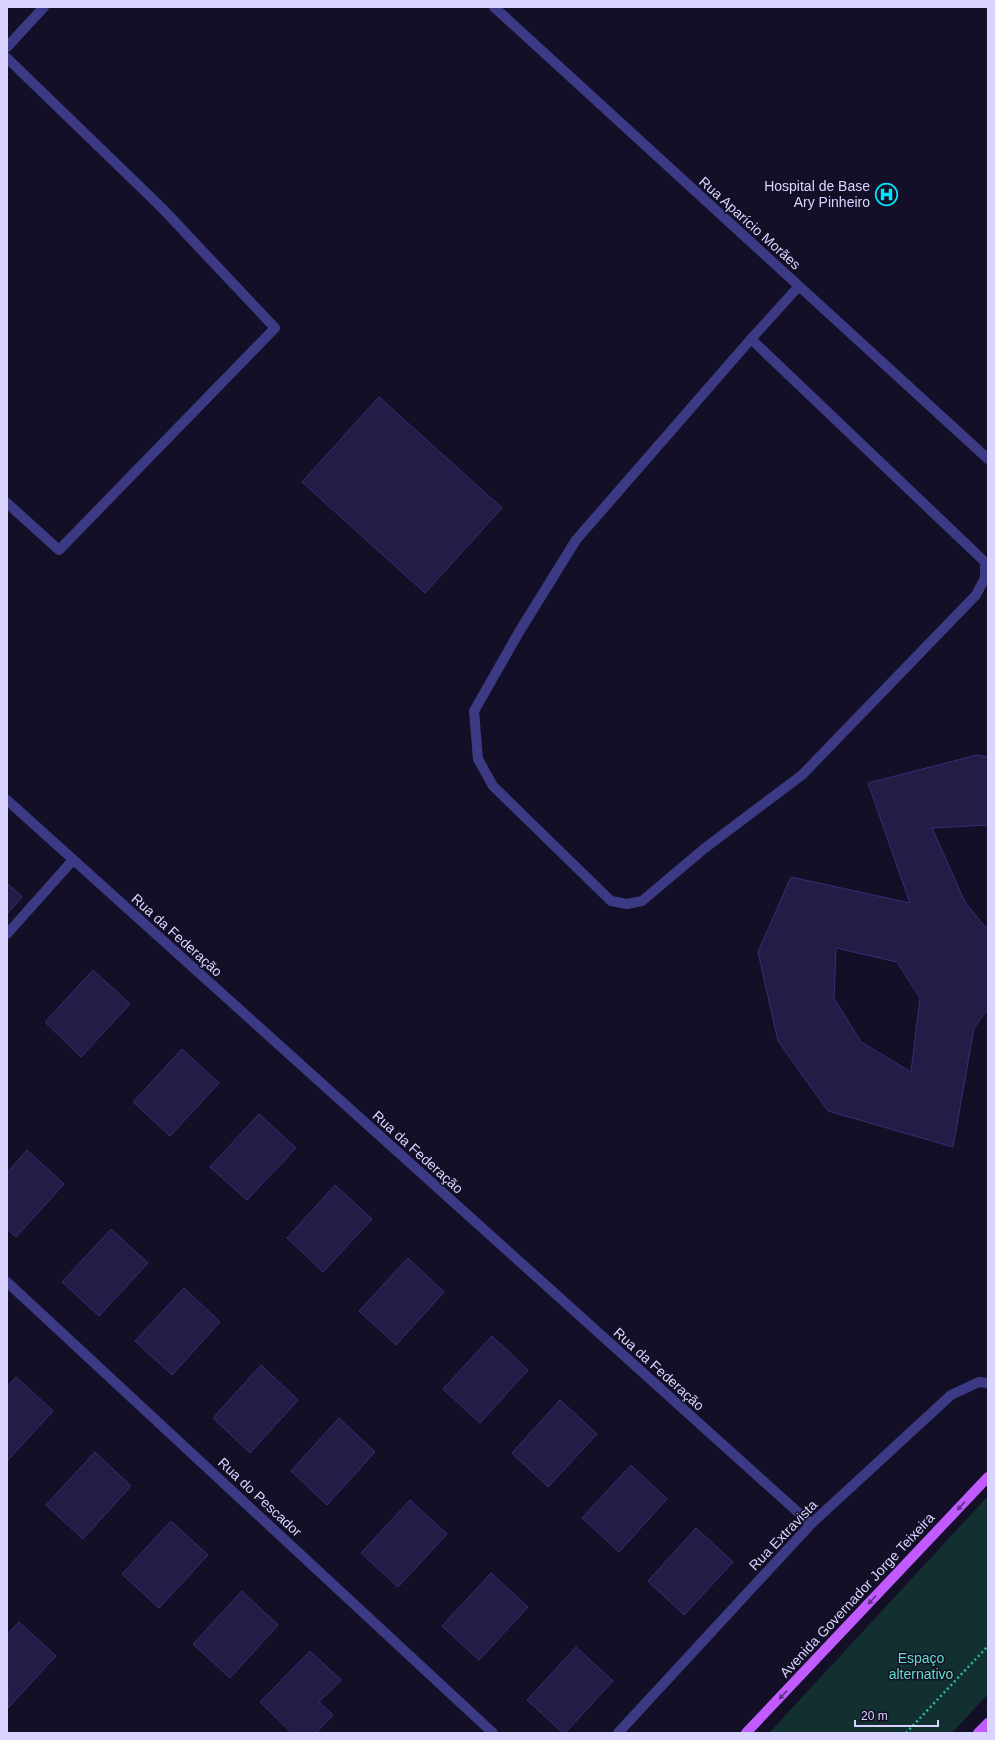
<svg xmlns="http://www.w3.org/2000/svg" width="995" height="1740" viewBox="0 0 995 1740" font-family="Arial,sans-serif">
	<style>
		.green { fill: #12302f }
		.building { fill: #241b47; stroke: #3b2d73; fill-rule: evenodd }
		.lines { fill: none; stroke-linecap: round; stroke-linejoin: round }
		.path { stroke: #2fb8b0; stroke-width: 2.5; stroke-dasharray: 2 3; stroke-linecap: butt }
		.minor { stroke: #3d3a85; stroke-width: 10 }
		.major { stroke: #c25bff; stroke-width: 10 }
		.oneway { fill: #623188 }
		.labels { text-anchor: middle; stroke-width: 3; stroke-linejoin: round; paint-order: stroke }
		.poi-label { font-size: 14px; fill: #d9d4ff; stroke: #130f26; text-anchor: end }
		.street-label { font-size: 14px; fill: #d9d4ff; stroke: #130f26 }
		.park-label { font-size: 14px; fill: #5fe0c0; stroke: #130f26 }
	</style>
	<rect width="100%" height="100%" fill="#130f26"/>
	<path class="green" d="M988,1496v198l-36,39h-183z"/>
	<path class="building" d="M379,397l123,111 -77,85 -123,-111z
		M977,755l11,2v68l-56,3 33,74 20,25 3,-1v83l-14,19 -21,119 -125,-36 -50,-70 -20,-89 33,-75 119,26 -42,-120zM836,948l61,14 23,36 -9,74 -50,-30 -27,-44z
		M7,883l15,14 -15,17z
		M93,970l37,34 -49,53 -36,-35z
		M182,1049l37,34 -49,53 -37,-34z
		M259,1114l37,34 -49,52 -37,-33z
		M27,1150l37,34 -48,53 -9,-8v-56z
		M335,1185l37,34 -49,53 -36,-34z
		M111,1229l37,34 -49,53 -37,-34z
		M408,1258l36,34 -48,53 -37,-34z
		M184,1288l36,34 -48,53 -37,-34z
		M492,1336l36,34 -48,53 -37,-34z
		M261,1365l37,35 -48,53 -37,-35z
		M16,1377l37,34 -46,50v-74z
		M560,1400l37,34 -49,53 -36,-34z
		M339,1418l36,34 -48,53 -36,-34z
		M95,1452l36,34 -48,53 -37,-34z
		M631,1465l36,34 -48,53 -37,-34z
		M410,1500l37,34 -49,53 -37,-34z
		M171,1521l37,34 -49,53 -37,-34z
		M696,1528l37,34 -49,53 -36,-34z
		M491,1573l37,34 -49,53 -37,-34z
		M242,1591l36,34 -48,53 -37,-34z
		M19,1622l37,34 -48,52 -1,-73z
		M576,1647l37,34 -48,52h-2l-36,-33z
		M310,1651l31,29 -22,22 14,13 -17,18h-24l-32,-31z"/>
	<g class="lines">
		<path class="path" d="M906,1733l82,-87"/>
		<path class="minor" d="M494,7l494,452
			M7,47l37,-40
			M7,58l155,150 113,120 -216,222 -52,-47
			M751,339l-175,201 -57,92 -45,79 4,48 15,27 118,115 16,3 15,-3 63,-53 97,-73 174,-180 9,-17v-16l-234,-223 48,-53
			M7,800l804,724
			M7,934l66,-74
			M7,1282l486,451
			M618,1733l193,-209 140,-129 28,-13 9,1"/>
		<path class="major" d="M746,1733l242,-256
			M978,1733l10,-10"/>
	</g>
	<defs><path id="oneway-solid" d="M-6-.8H1V-3.2L6.5 0L1 3.2V.8H-6Z"/></defs>
	<g class="oneway">
		<use href="#oneway-solid" transform="translate(961 1506) rotate(133)"/>
		<use href="#oneway-solid" transform="translate(872 1600) rotate(133)"/>
		<use href="#oneway-solid" transform="translate(783 1695) rotate(133)"/>
	</g>
	<defs>
		<symbol id="hospital-ring" viewBox="-11 -11 22 22"><circle r="9.5" fill="#130f26" stroke="#00e5ff" stroke-width="1.5"/><path d="M-5-5h3v3.5h4V-5h3V5h-3V1.5h-4V5h-3Z" fill="#00e5ff"/></symbol>
	</defs>
	<g fill-rule="evenodd">
		<use href="#hospital-ring" x="874" y="182" width="25" height="25"/>
	</g>
	<g class="labels">
		<g class="poi-label">
			<text x="870" y="191">Hospital de Base<tspan x="870" dy="16">Ary Pinheiro</tspan></text>
		</g>
		<g class="street-label">
			<text transform="translate(750 223) rotate(42)" y="5">Rua Aparício Morães</text>
			<text transform="translate(177 935) rotate(42)" y="5">Rua da Federação</text>
			<text transform="translate(418 1152) rotate(42)" y="5">Rua da Federação</text>
			<text transform="translate(659 1369) rotate(42)" y="5">Rua da Federação</text>
			<text transform="translate(260 1497) rotate(43)" y="5">Rua do Pescador</text>
			<text transform="translate(783 1535) rotate(-46)" y="5">Rua Extravista</text>
			<text transform="translate(857 1595) rotate(-47)" y="5">Avenida Governador Jorge Teixeira</text>
		</g>
		<g class="park-label">
			<text x="921" y="1663">Espaço<tspan x="921" dy="16">alternativo</tspan></text>
		</g>
	</g>
	<rect width="995" height="1740" fill="none" stroke="#d9d4ff" stroke-width="16"/>
	<path d="M855 1720v6h83v-6" fill="none" stroke="#d9d4ff" stroke-width="2"/>
	<text x="861" y="1720" font-size="12" fill="#d9d4ff" stroke="#130f26" stroke-width="3" paint-order="stroke">20 m</text>
</svg>
